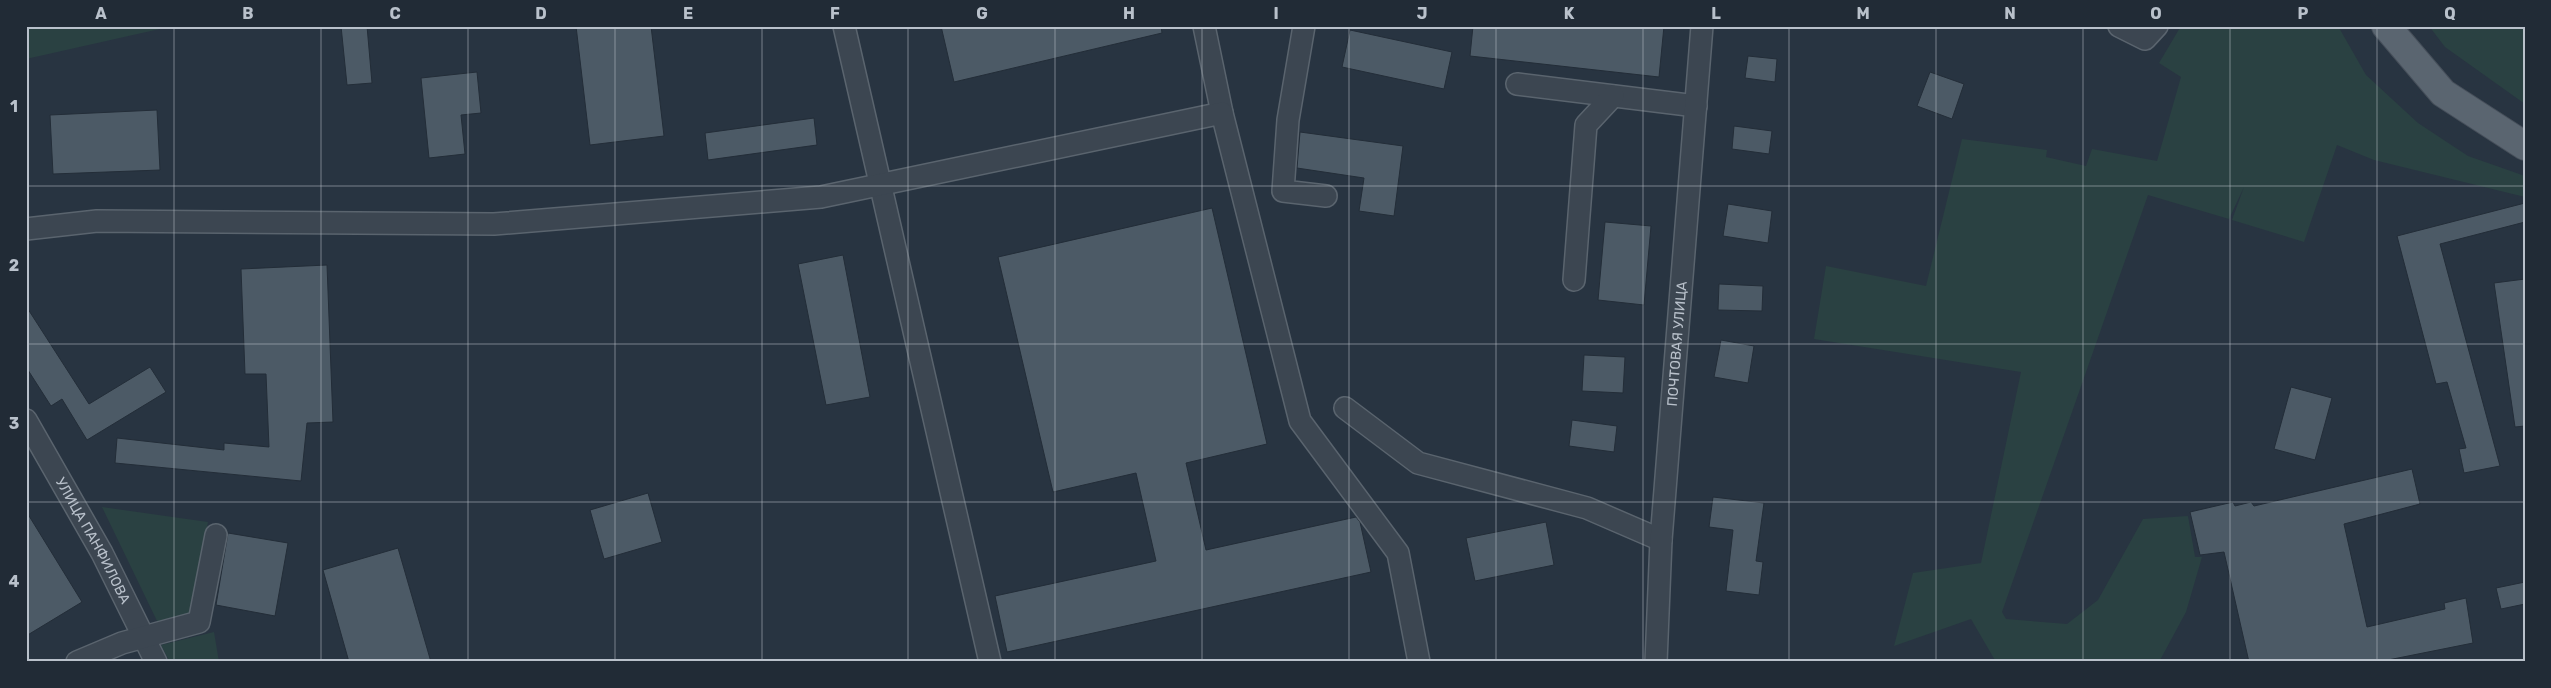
<svg xmlns="http://www.w3.org/2000/svg" width="2551" height="688" viewBox="0 0 2551 688" font-family="Rubik,sans-serif">
	<style>
		.green { fill: #2a4142 }
		.building { fill: #4c5a66; stroke: #232d38 }
		.lines { fill: none; stroke-linecap: round; stroke-linejoin: round }
		.minor-casing { stroke: #5a646e; stroke-width: 24 }
		.major-casing { stroke: #464f5a; stroke-width: 30 }
		.minor { stroke: #3c4651; stroke-width: 21 }
		.major { stroke: #5a6570; stroke-width: 28 }
		.grid { fill: none; stroke: #b9c1cb; stroke-width: 1; stroke-opacity: 0.55 }
		.labels { text-anchor: middle; stroke-width: 5; stroke-linejoin: round; paint-order: stroke }
		.street-label { font-size: 14px; fill: #b9c1cb; stroke: #212b36 }
		.neatline { fill: none; stroke: #b9c1cb; stroke-width: 2 }
		.grid-label { font-size: 16px; text-anchor: middle; font-weight: bold; fill: #b9c1cb }
	</style>
	<rect width="100%" height="100%" fill="#283441"/>
	<path class="green" d="M26,26h147l-147,33z
		M2181,26h157l28,49 52,48 50,33 57,20v21l-151,-37 -37,-15 -33,97 -72,-22 12,-33 -15,32 -81,-24 -146,417 4,7 61,5 31,-24 45,-81 45,-3 7,41h7l-16,55 -27,50h-163l-25,-43 -77,27 19,-73 68,-10 40,-191 -207,-33 12,-73 100,20 36,-147 85,11 -1,7 40,9 6,-17 65,12 24,-84 -22,-14z
		M2429,26h96v78l-80,-57z
		M102,507l106,15 -17,91 -33,10z
		M214,632l5,30h-49l-9,-17z"/>
	<path class="building" d="M341,26h26l5,57 -25,2z
		M576,26h75l13,110 -74,9z
		M941,26h220l1,7 -208,49z
		M1473,26h191l-5,51 -189,-21z
		M1350,30l102,22 -8,37 -102,-22z
		M1748,56l29,3 -2,23 -30,-4z
		M477,72l4,41 -20,2 4,39 -36,4 -8,-80z
		M1930,72l34,12 -12,35 -35,-13z
		M157,110l3,60 -107,4 -3,-59z
		M814,118l3,27 -109,15 -3,-27z
		M1734,126l38,5 -3,23 -37,-5z
		M1300,132l103,14 -9,70 -35,-5 5,-33 -67,-10z
		M2525,203v19l-85,22 60,222 -36,7 -5,-24 7,-1 -19,-66 -11,2 -39,-148z
		M1728,204l44,7 -4,32 -45,-7z
		M1212,208l55,236 -81,19 20,87 150,-33 4,5 11,50 -364,80 -12,-56 161,-35 -20,-88 -83,19 -55,-235z
		M1605,222l46,4 -7,79 -46,-5z
		M843,255l27,142 -44,8 -28,-141z
		M327,265l6,157 -26,1 -6,58 -186,-18 2,-25 107,12v-7l45,4 -3,-73h-21l-4,-105z
		M2525,279v147l-10,1 -21,-144z
		M1719,284l44,2 -1,25 -44,-1z
		M26,306l63,98 61,-37 16,25 -79,48 -25,-41 -11,7 -25,-39z
		M1721,340l33,6 -6,37 -34,-6z
		M1584,355l41,2 -2,36 -41,-2z
		M2291,387l41,11 -17,62 -41,-11z
		M1572,420l45,6 -3,26 -45,-6z
		M2412,469l8,35 -76,20 23,103 78,-18 -1,-6 22,-5 7,45 -95,19h-129l-25,-110 -24,3 -10,-43 43,-10 2,4 16,-4 3,4z
		M648,493l14,49 -58,17 -14,-49z
		M1713,497l51,6 -8,58 7,1 -4,33 -33,-4 7,-61 -24,-3z
		M26,511l56,91 -56,34z
		M1546,522l8,43 -79,16 -9,-43z
		M228,533l60,10 -13,73 -59,-11z
		M398,548l33,114h-82l-26,-92z
		M2525,582v22l-24,5 -5,-21z"/>
	<g class="lines">
		<defs>
			<g id="minor">
				<path d="M844,26l146,636"/>
				<path d="M1204,26l18,87"/>
				<path d="M1304,26l-16,94 -5,71 43,5"/>
				<path d="M2119,26l26,13 12,-13"/>
				<path d="M1517,84l179,22"/>
				<path d="M26,229l71,-8 397,3 327,-27 401,-84 78,308 98,132 21,109"/>
				<path d="M1574,280l12,-155 27,-29"/>
				<path d="M1345,408l73,55 169,45 74,32"/>
				<path id="s1" d="M26,420l76,133 54,109"/>
				<path d="M77,662l45,-19 77,-21 17,-87"/>
				<path id="s2" d="M1656,662l5,-122 41,-514"/>
			</g>
			<path id="major" d="M2386,26l57,67 82,53"/>
		</defs>
		<use href="#minor" class="minor-casing"/>
		<use href="#major" class="major-casing"/>
		<use href="#minor" class="minor"/>
		<use href="#major" class="major"/>
	</g>
	<path class="grid" d="M174,26v636M321,26v636M468,26v636M615,26v636M762,26v636M908,26v636M1055,26v636M1202,26v636M1349,26v636M1496,26v636M1643,26v636M1789,26v636M1936,26v636M2083,26v636M2230,26v636M2377,26v636M26,186h2499M26,344h2499M26,502h2499"/>
	<g class="labels">
		<g class="street-label">
			<text dy="5" stroke="none"><textPath href="#s2" startOffset="319">ПОЧТОВАЯ УЛИЦА</textPath></text>
			<text dy="5" stroke="none"><textPath href="#s1" startOffset="138">УЛИЦА ПАНФИЛОВА</textPath></text>
		</g>
	</g>
	<rect width="2551" height="688" fill="none" stroke="#212b36" stroke-width="55"/>
	<rect x="28" y="28" width="2496" height="632" class="neatline"/>
	<g class="grid-label">
		<text x="101" y="19">A</text>
		<text x="248" y="19">B</text>
		<text x="395" y="19">C</text>
		<text x="541" y="19">D</text>
		<text x="688" y="19">E</text>
		<text x="835" y="19">F</text>
		<text x="982" y="19">G</text>
		<text x="1129" y="19">H</text>
		<text x="1276" y="19">I</text>
		<text x="1422" y="19">J</text>
		<text x="1569" y="19">K</text>
		<text x="1716" y="19">L</text>
		<text x="1863" y="19">M</text>
		<text x="2010" y="19">N</text>
		<text x="2156" y="19">O</text>
		<text x="2303" y="19">P</text>
		<text x="2450" y="19">Q</text>
		<text x="14" y="112">1</text>
		<text x="14" y="271">2</text>
		<text x="14" y="429">3</text>
		<text x="14" y="587">4</text>
	</g>
</svg>
